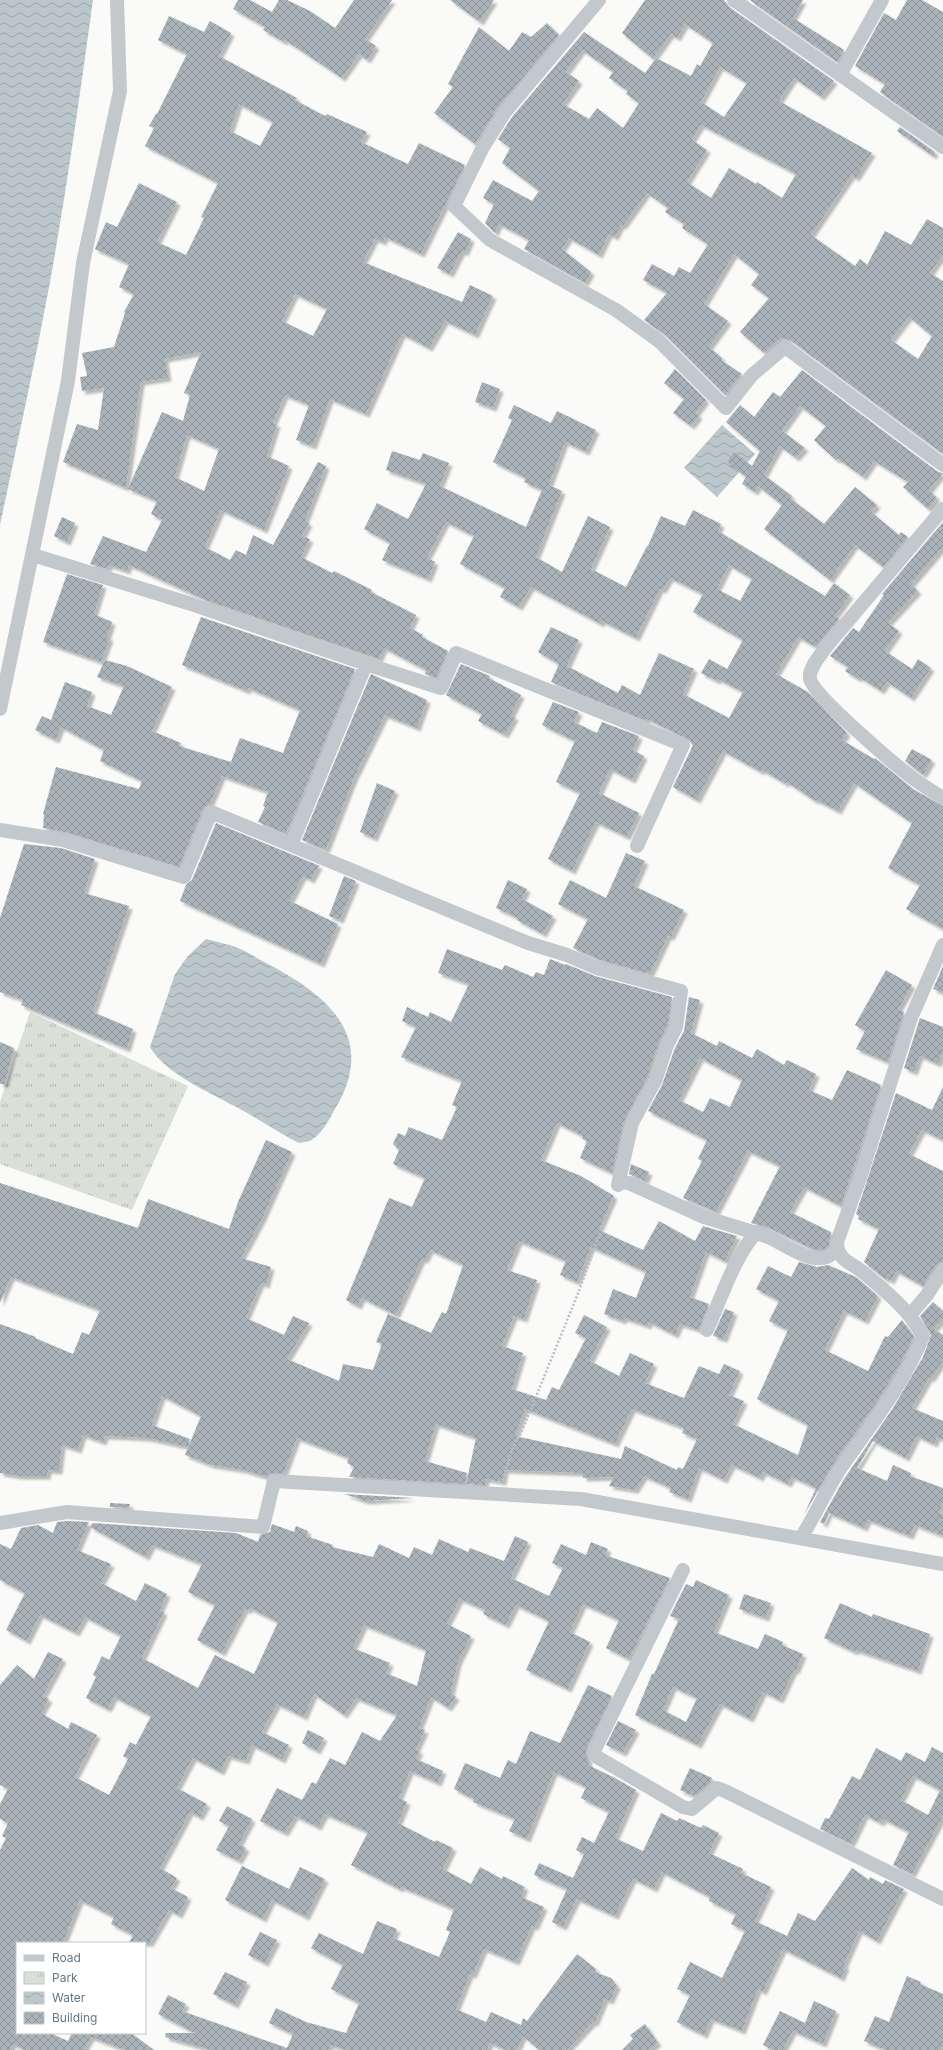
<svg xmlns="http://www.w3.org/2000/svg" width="943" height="2050" viewBox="0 0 943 2050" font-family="Inter,sans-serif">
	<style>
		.park { fill: url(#park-tufts) }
		.water { fill: url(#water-waves) }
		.building { fill: url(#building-cross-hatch); fill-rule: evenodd; filter: url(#shadow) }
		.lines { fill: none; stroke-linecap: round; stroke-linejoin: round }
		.path { stroke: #bbbfc2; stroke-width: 2.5; stroke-dasharray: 2 2; stroke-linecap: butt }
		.street { stroke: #c3c8cc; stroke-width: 14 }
	</style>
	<defs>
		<pattern id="park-tufts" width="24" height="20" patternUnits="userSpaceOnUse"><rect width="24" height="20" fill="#dadfd7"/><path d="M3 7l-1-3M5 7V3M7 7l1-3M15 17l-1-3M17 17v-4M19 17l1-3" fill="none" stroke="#b4b9b4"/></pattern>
		<pattern id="water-waves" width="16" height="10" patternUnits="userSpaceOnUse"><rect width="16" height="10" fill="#bbc7cb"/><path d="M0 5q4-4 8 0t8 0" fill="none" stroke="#9ca6aa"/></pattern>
		<pattern id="building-cross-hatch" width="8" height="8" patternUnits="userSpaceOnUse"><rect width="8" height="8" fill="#aab3b9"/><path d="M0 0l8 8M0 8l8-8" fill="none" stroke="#8e969c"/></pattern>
		<filter id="shadow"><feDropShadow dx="3.5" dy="3.5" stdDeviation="1" flood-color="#0004"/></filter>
	</defs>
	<rect width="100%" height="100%" fill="#fafaf8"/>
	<path class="park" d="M30,1012l158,74 -56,124 -132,-46v-62z"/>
	<path class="water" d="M0,0h93c-13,94 -26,188 -43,282 -15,81 -33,162 -50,243z
		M722,425l33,29 -38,43 -33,-29z
		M206,939c11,3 22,5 32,9 10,4 20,11 30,16 55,29 108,69 71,138 -7,11 -14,29 -26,37 -3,3 -10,3 -14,4 -20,-10 -39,-23 -59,-34 -28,-16 -74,-34 -90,-62l25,-73 12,-17z"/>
	<path class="building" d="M238,0h12l22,12 7,-12h8l23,11 25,17 19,-28h38l-27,39 11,7 -9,14 -8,-6 -17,24 -57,-38 -1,2 -21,-12 2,-3 -32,-18z
		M450,0h44l-14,22z
		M645,0h79l5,7 105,74 -13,16 -27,-19 -15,23 93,52 -16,25 -4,-3 -41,60 44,31 5,-7 7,6 18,-34 26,14 16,-26 16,9v27l-13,18 13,8v173l-153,-114 -9,-2 -17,15 -24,-21 29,-34 -18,-13 8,-11 -25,-20 -30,50 24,17 -19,26 13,11 -1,2 21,14 -17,21 -60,-60 -21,-15 23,-27 -24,-13 9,-16 22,12 5,-9 11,6 18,-29 -26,-16 2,-4 -19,-12 3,-4 -21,-15 -24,33 -2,-1 -6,12 -6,-3 -10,21 -30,-17 -7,11 29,23 -6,11 -61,-34 5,-9 -30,-16 -4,9 -10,-10 9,-19 -11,-6 10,-18 39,21 7,-10 -37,-28 8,-15 -12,-9 14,-22 72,-85 61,41 11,-15 35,18 6,-12 3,2 13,-23 -28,-19 -8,14 -6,-4 -18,25 -31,-26zM582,50l31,22 -4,6 19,13 -2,3 13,9 -16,25 -26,-20 -8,11 -26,-15 16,-23 -13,-9zM720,67l27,16 -23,34 -23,-15zM701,125l95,49 -14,24 -25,-16 -1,2 -27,-16 -18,30 -24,-16 20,-32 -15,-10zM909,317l23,19 -14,23 -27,-19z
		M751,0h52l-10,18 51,32 -7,12 -86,-61z
		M907,0h15l21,12v125l-63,-45 5,-8 -30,-18 29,-53 12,7z
		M169,16l35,16 6,-11 21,12 -12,23 78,42 -2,2 30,16 2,-2 40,18 -6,10 47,22 11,-21 46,22 -44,89 -36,-17 -2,5 -8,-3 -12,23 99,40 8,-17 23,11 -18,39 -30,-14 -16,27 -27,-14 -36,80 -36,-15 -17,47 -17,-6 13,-35 -24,-10 -12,28 4,1 -10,32 22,10 -25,64 -43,-20 -16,37 25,13 6,-10 10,5 7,-20 20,10 45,-83 8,4 -21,55 4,2 -7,13 8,3 -9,18 31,16 2,-2 38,19 -1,2 45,23 -6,13 13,7 -1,2 26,14 -12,27 -11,-4 1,-4 -42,-22 -5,11 -171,-58 -79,-36 -2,6 -18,-6 -1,4 -18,-5 13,-28 43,16 16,-32 -11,-6 6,-13 -29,-12 34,-77 21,9 7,-26 -6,-2 17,-41 -36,7 3,19 -27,4 -15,106 -63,-26 14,-38 21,6 6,-42 -22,3 -2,-14 7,-1 -5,-23 32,-6 11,-34 -1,-1 10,-18 -15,-7 10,-23 -34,-15 11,-27 11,5 22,-44 38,19 -20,40 29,13 18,-37 -3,-1 17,-34 -73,-37 9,-18 -5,-2 7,-12h1l30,-60 -29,-14zM239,104l34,18 -13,24 -30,-15zM295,294l32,15 -14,27 -31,-15zM187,435l32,14 -15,42 -29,-14z
		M547,23l12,12 -61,72 -23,37 -41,-31 19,-26 -5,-3 31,-57 30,24 13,-19 9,5z
		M900,127l35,25 -2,4 -36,-25z
		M458,232l13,7 -6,14 -3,-2 -12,23 -13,-6z
		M675,369l31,31 -10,13 3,3 -8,10 -18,-13 11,-14 -20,-16z
		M802,370l136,102 5,1 -14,17 8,8 -9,11 -25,-22 5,-5 -34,-21 -11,16 -25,-18 -2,1 -22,-20 12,-14 -26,-20 -18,25 23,17 -9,10 -16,-12 -16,29 28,21 -2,2 34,26 31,-37 22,18 -6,7 28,23 2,-3 7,5 -25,30 -28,-22 -25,35 -66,-51 18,-24 -24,-19 -3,6 -13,-8 4,-7 -19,-15 7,-10 18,14 8,-15 -34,-29 14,-17 14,12 19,-25 7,5z
		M482,382l18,7 -7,19 -18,-6z
		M514,405l37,18 6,-12 39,19 -10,22 -21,-10 -16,43 13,6 -26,66 26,15 26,-56 22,11 -19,42 35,18 21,-41h1l13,-30 24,10 8,-16 28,14 -3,7 107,65 9,-13 16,12 -15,21 4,3 -23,28 -18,-10 -22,37 32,18 39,41 -5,7 32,19 1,-1 38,31 30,17v123l-37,-20 14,-24 -32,-17 24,-45 -58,-40 -16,28 -22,-11 -1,1 -28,-19 -1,2 -24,-14 -1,2 -38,-21 -26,49 -24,-13 20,-42 -4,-5 -42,-21 -1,2 -95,-39 8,-18 -21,-12 13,-25 28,13 -12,26 51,27 4,-8 18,10 19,-42 35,16 -11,25 46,24 14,-26 -25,-13 -1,2 -16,-8 8,-14 18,10 16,-29 -50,-28 10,-18 -33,-16 -7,12 -3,-1 -24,49 -34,-17 -1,3 -70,-37 -12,20 -19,-10 5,-9 -45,-24 14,-28 -28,-14 -19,36 8,4 -7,17 -46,-19 8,-17 -26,-14 13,-26 31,16 18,-35 -40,-14 6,-19 28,9 3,-7 26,10 -9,23 86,41 16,-37 -18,-8 2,-4 -33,-16 19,-42 -4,-2zM729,565l23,14 -12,22 -23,-12z
		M62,517l13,6 -8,19 -13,-6z
		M943,522v25l-32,37 7,7 -30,32 11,8 -14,20 27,18 6,-10 13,9 -20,30 -24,-16 -6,9 -22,-14 -1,2 -13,-8 3,-4 -18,-11 23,-28 6,4 25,-37 -2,-1z
		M67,574l36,11 -9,29 18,8 -5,15 3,1 -9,24 -58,-20z
		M201,617l154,52 -69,165 -28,-12 7,-15 -2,-1 5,-14 -46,-16 -12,28 -7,5 -24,58 -114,-35 -22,-4 1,-13 -1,-1 13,-47 83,22 3,-8 -42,-20 4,-11 -43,-23 -5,13 -21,-10 7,-14 9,4 14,-38 27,10 -5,14 24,9 13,-29 -27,-9 8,-17 22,6 45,21 -20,44 29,12 -2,3 52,16 9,-24 43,15 17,-43 -52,-22 -1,3 -65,-26z
		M461,664l29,12 -1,2 32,17 -10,20 4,2 -10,18 -27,-14 4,-7 -36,-19z
		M371,674l56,26 -10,28 -32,-13 -31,63 -28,72 -24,-10z
		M553,702l26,10 -5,10 23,11 5,-11 37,14 -6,14 11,6 -12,24 -22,-11 -11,24 40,20 -12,24 -31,-15 -24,49 -24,-12 32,-66 -24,-11 19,-41 -33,-16z
		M912,749l20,11 -9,15 -18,-14z
		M377,783l18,8 -21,47 -14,-6z
		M216,823l104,43 -2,1 -7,13 -8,-4 -13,25 48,23 -17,40 -141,-63 6,-16 6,-5z
		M24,844l37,4 34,11 -11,34 45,13 -36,106 40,17 -6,20 -106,-44 2,-5 -23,-8v-74z
		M626,853l19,8 -11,25 50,24 -13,27 -3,-1 -18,38 -50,-14 -27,-12 15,-29 -30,-15 12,-24 36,18z
		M344,876l12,5 -16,39 -11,-4z
		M508,880l19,9 -5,10 31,17 -10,18 -26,-14 1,-2 -22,-10z
		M447,949l55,21 3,-5 28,12 3,-5 8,3 6,-16 15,6 1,-1 29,12 77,21 -4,27 -9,18 -12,36 -23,43 -12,52 -32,-15 7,-17 -5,-2 1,-3 -26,-13 -16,37 40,16 33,20 -15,34 44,20 16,-29 36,20 8,-15 34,10 -12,25 -19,-9 -16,45 19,7 -10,26 -19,-6 -5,11 -26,-13 -1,4 -24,-8 -1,3 -19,-7 9,-25 23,9 10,-26 -55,-25 -14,35 -17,-7 6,-14 -47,-20 -12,29 30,10 -13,39 -10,-3 -12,30 21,7 -11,36 34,11 6,-13 7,3 27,-52 -11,-5 9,-18 23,12 -17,34 29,15 11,-23 24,11 -9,19 39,15 15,-32 20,8 5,-10 16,7 -11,24 15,6 -11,23 65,31 10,-30 -51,-26 31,-69 -19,-9 10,-20 -23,-12 12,-23 23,11 8,-15 18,5 11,-2 28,12 22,19 -13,25 -21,-10 -19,39 43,21 17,-35 3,1 14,-17 8,11 4,6 -15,29 -20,33 -44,62 -31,54 12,-27 -24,-11 -4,7 -25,-12 -3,6 -28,-13 -8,15 -25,-12 -11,31 -19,-7 2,-4 -27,-12 -9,14 -26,-4 5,-9 -31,1v-5l-78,-3 -2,12 -17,-3 -1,6 -19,-1 10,-46 -40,-14 -11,37 42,12 -2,11 -116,-7 5,-10 -7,-4 2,-5 -52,-20 -13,35h-13l-5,4 -23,-7 -32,-5 -26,-10 16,-39 -39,-20 -10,29 38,14 -2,8 -41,-9 -19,-1 -23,-1 -2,6 -20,-7 -5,15 -16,-5 -3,26 -11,-1 -1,6h-28l-19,-3v-149l36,13 -1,1 38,16 9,-22 7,3 11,-25 -89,-33 -11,26v-120l138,45 10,-29 81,30 9,-27 28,-62 26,12 -29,65 -22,41 30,9 -5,18 -5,-2 -15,35 38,17 9,-19 16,7 -22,36 52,22 4,-17 30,6 9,-26 -6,-2 12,-28 43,19 11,-21 4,2 17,-49 -33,-15 -5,10 -3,-1 -26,56 -34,-17 -4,8 -12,-6 43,-102 23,9 13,-29 -32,-14 6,-14 -6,-6 5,-11 7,3 4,-9 33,13 15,-33 -5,-2 10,-24 -61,-24 15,-30 -14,-6 5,-14 21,10 2,-5 21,10 18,-38 -31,-11zM525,1409l90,35 17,-35 52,19 -2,5 15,6 -14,30 -5,-2 -1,3 -52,-24 -4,13 -106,-23z
		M943,966v27l-10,-4z
		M886,970l26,15 -14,25 6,2 -16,50 -32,-13 9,-18 -10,-6z
		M689,997l11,3 -9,33 26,13 2,-5 33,17 5,-9 27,16 3,-5 29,14 -7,16 23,10 15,-30 34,15 -40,121 -37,-19 -14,25 41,20 -2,14 -5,3h-12l-45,-22 -16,-4 29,-57 -32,-15 -32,61 -33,-14 19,-37 -4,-2 9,-19 -59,-29 14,-26 13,-37 9,-17zM700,1058l42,22 -12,27 -20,-9 -7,14 -24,-12z
		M920,1018l23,9v25l-5,12 -18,-8 -6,16 -10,-4z
		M0,1042l14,6 -9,36h-5z
		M943,1087v53l-21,-10 -13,24 34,17v90l-7,4 -13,21 -27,-15 -5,10 -5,-3v2l-22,-18 15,-33 -21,-10 1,-3 -3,-2 40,-121 36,17z
		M631,1164l18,8 -4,9 -16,-7z
		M933,1302l10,9v8l-9,10 9,6v26l-12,18 -2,-1 -17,30 31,13v19l-6,-3 -3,7 -17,-8 -11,22 -33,-17 -16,27 30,13 6,-16 18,8 -1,3 33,12v14l-4,11 4,2v21l-28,-11 -5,11 -42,-16 -4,8 -35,-15 -5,11 -4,-2 24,-43 49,-71 30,-51 8,-22 -11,-19z
		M725,1309l9,3 -10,27 -11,-3z
		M344,1494l70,4 -48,3z
		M110,1503l20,1 -1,4 -19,-1z
		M67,1521l22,1 -12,28 34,14 -10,19 35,18 9,-18 22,11 -7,16 4,2 -22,46 56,30 17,-33 39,19 24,-52 -29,-14 -1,3 -3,-2 -23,44 -25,-13 18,-35 -27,-13 14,-28 -50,-19 -6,12 -56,-30 3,-4 143,10 22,9 2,-7 10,-3 2,-8 22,8 2,-6 12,5 -2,5 27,9 -1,2 41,10 6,-13 30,14 5,-11 18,8 7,-16 29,13 2,-4 34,13 11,-25 13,6 -17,36 38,18 14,-28 -11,-5 9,-19 25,11 5,-13 17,7 -3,6 65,23 -41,81 -23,-11 13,-28 -36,-16 -13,28 20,10 -22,47 -42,-19 23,-49 -33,-16 -10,20 -23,-11 2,-4 -25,-11 -13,25 24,12 -13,26 -7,31 5,4 -8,11 -17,-11 -12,31 6,2 -9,20 4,1 -4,8 27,12 -5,12 -28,-12 -11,27 8,4 -9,21 37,19 1,-2 17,8 -10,21 28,15 9,-17 22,12 1,-3 22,11 -4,10 23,10 -9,20 -3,-1 -16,36 -32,-13 -11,26 -3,-1 -14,35 30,13 5,-10 30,13 2,-7 4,3 50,-67 19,15 -1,3 16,6 6,8 -7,15 -5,-2 -10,24 -2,-1 -26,28h-28l-16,-14 -6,14h-11l-16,-7 -3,7h-141l-16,-5 -1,5h-118l-46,-13 1,-4h29l-37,-19 10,-19 18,9 -4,7 105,37 6,-14 -24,-11 7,-15 30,14 40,11 13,-30 -28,-14 12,-24 -32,-17 8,-15 44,21 14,-33 20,8 -4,9 46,19 11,-25 -4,-2 8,-21 -53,-22 -1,2 -49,-24 17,-33 -43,-18 -7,13 -23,-11 -10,17 -25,-12 17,-33 25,12 10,-18 4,2 14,-26 15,7 17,-33 18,9 17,-26 -41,-17 -12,17 -30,-21 -10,23 -27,-13 -15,28 27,13 -7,15 -30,-15 -6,16 -18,-5 -7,16 -28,-14 -16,30 30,16 -7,13 -10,-5 -30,56 17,10 -6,10 17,9 -9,18 -10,-5 -19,33h-21l4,-8 -22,-11 3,-7 -34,-17 -17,43h-46v90h33l18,8 4,-8h59l23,17h-29l-34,-13 -6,11 5,2h-65l-12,-6 -3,6h-10v-200l6,-12 -4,-2 6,-13 -8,-4v-15l8,-15 -8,-4v-100l17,-20 17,14 14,-27 15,7 -20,37 6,3 -8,14 27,16 3,-7 26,13 -22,42 34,18 19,-36 -5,-3 7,-14 6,3 15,-29 -37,-19 -6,12 -22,-11 10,-21 -3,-2 9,-19 7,4 12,-24 -36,-19 -9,16 -36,-18 -13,26 -21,-11 19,-37 -25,-13v-36l11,5 10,-21 17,-3 15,8 4,-11zM364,1625l62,25 -9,36 -31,-13 4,-10 -37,-15z
		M696,1580l33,15 -15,37 44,17 7,-15 18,8 -1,3 21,9 -7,17 -2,-1 -14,30 -17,-8 -13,27 -30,-15 -22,41 -63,-30 17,-41h2l25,-55 -9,-3 16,-32 7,3zM673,1687l24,11 -11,24 -23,-12z
		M744,1594l27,9 -5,15 -27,-9z
		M840,1603l32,14 1,-3 57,20 -12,37 -62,-21 -1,2 -31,-14z
		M588,1685l24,11 -25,51 -1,7 3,7 -1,4 27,13 21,12 -21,48 28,13 18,-38 16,8 2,-3 22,10 2,-3 16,8 -10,20 34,16 -2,4 30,14 -16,34 32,15 11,-23 17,8 37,-53 17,12 1,-3 13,7 2,-4 19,9 -27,52 -18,-10 -15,34 2,1 -5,12 -58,-29 -20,43 -5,-3 -16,42 -31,-12 -7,16 -27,-13 13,-27 -13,-6 13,-27 32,16 23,-47 -14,-7 5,-10 -27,-13 1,-4 -48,-25 -8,17 -21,-10 -18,37 -38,-17 -14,28 -11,-5 15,-33 -33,-14 5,-12 34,15 11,-24 -8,-4 6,-13 12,6 15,-31 -28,-14 5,-11 -32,-15 -27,67 -18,-8 6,-12 -42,-17 1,-3 -20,-10 11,-26 35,15 8,-18 8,4 14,-33 30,12z
		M618,1721l18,9 -13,23 -17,-8z
		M308,1730l16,8 -7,13 -15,-8z
		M932,1747l11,6v63l-31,58 -19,-9 16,-33 -26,-13 -2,4 -16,-8 -14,29 -31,-15 5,-11 4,1 23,-43 8,4 16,-32 25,13 5,-9 19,10zM913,1776l27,14 -12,25 -27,-15z
		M690,1768l22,10 -3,6 -15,12 -14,-6z
		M227,1806l25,13 -13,25 7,4 -7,13 -23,-11 13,-24 -10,-5z
		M242,1866l47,23 11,-22 25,12 -19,38 -34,-17 -9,19 -38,-19z
		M260,1932l17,8 -12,23 -17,-8z
		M225,1972l22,10 -12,23 -22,-11z
		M907,1976l14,6 -1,2 23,10v51l-2,5h-55l-22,-9 11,-25 14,6z
		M814,2001l22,10 -13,33 -30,-13 -10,19h-10l-10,-5 17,-34 25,12z
		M645,2024l13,19 -10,7h-26l11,-11 -3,-4z"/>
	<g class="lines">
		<path class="path" d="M503,1480l9,-31 12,-23 53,-130 36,-98"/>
		<path class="street" d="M599,0l-94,112 -22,35 -29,59 36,34 126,70 43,31 67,67 26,-33 33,-28 158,118
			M734,0l209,147
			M840,75l42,-75
			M943,509l-117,138c-5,8 -18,21 -16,32 4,17 82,83 100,97 10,8 22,15 33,22
			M33,555l158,49 175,60 -75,181
			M366,664l75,24 15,-35 227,92 -46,101
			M0,709l68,-328 15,-118 37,-172 -3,-91
			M0,830l63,10 121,37 27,-65 317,131 39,12 30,13 84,23 -5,36 -9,18 -12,36 -23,42 -14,62
			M619,1182l10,1 75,34 52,16
			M910,1315l17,-20 16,-25
			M707,1330c13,-29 28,-75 49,-97 20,3 50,32 71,24 3,-1 7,-5 10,-7
			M0,1523l67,-11 196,15 11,-46 307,18 362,65
			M801,1538c14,-23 26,-49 41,-72 28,-40 63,-84 81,-130 -13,-26 -38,-45 -59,-63 -7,-6 -15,-9 -21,-15 -5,-5 -6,-10 -6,-16l24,-67 50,-157 32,-73
			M683,1570l-88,179 -1,4 3,4 86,50 9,2 25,-21 8,3 218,108"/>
	</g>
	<rect x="16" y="1942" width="130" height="92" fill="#ffffff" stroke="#c1c8cd"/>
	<rect x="24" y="1955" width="20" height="6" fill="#c3c8cc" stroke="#c1c8cd"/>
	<text x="52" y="1962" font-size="12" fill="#657683">Road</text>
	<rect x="24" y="1972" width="20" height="12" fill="url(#park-tufts)" stroke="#c1c8cd"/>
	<text x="52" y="1982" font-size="12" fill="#657683">Park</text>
	<rect x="24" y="1992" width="20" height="12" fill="url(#water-waves)" stroke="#c1c8cd"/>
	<text x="52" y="2002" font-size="12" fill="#657683">Water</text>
	<rect x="24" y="2012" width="20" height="12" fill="url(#building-cross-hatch)" stroke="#c1c8cd"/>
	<text x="52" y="2022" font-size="12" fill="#657683">Building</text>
</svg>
